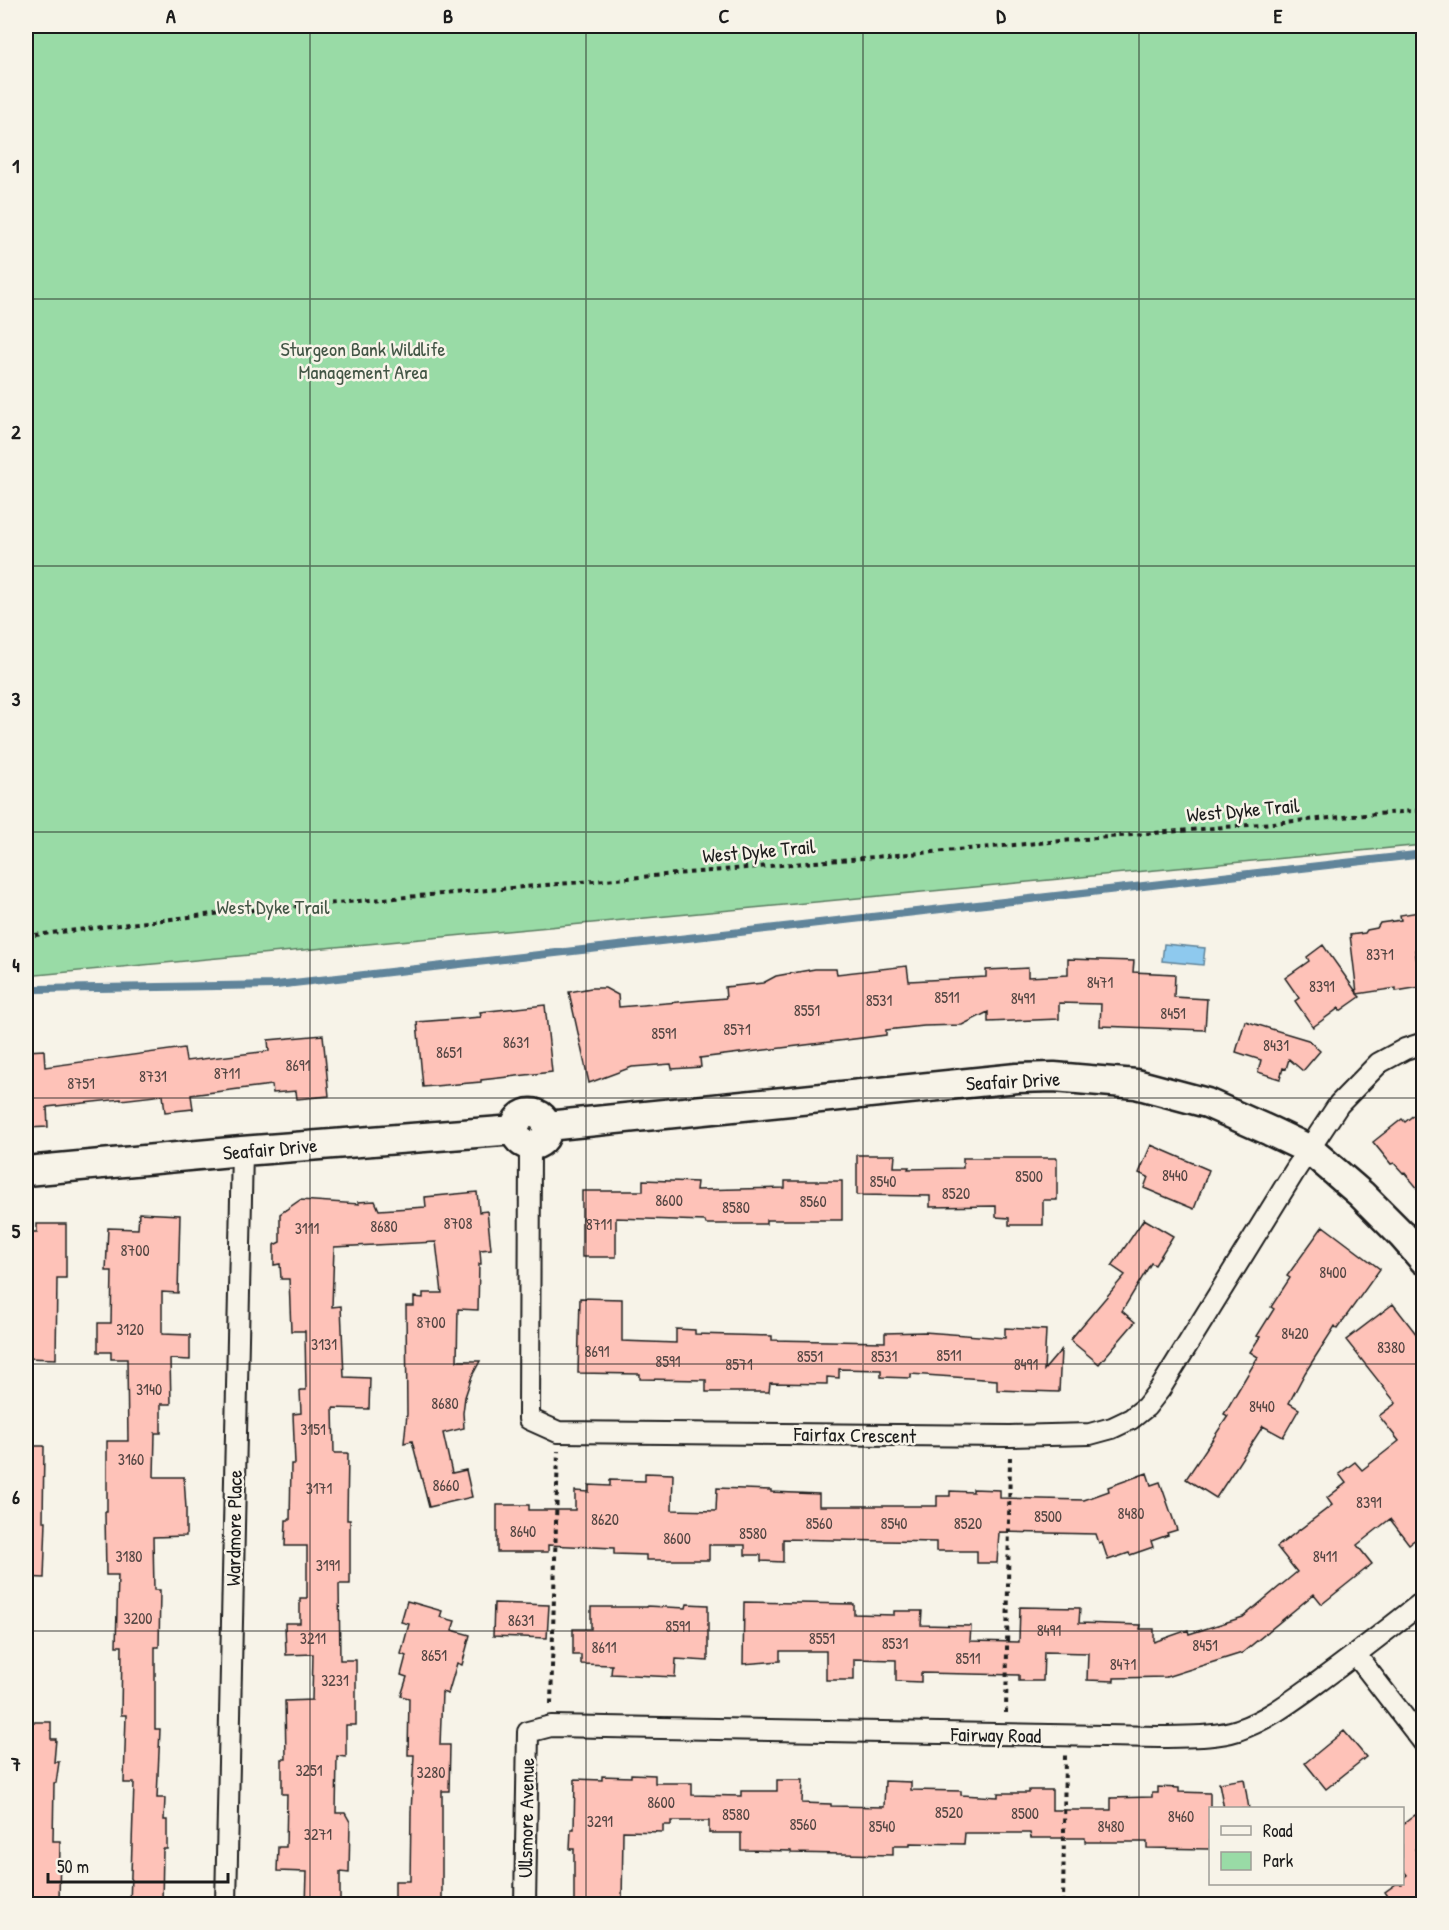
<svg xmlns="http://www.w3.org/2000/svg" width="1449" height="1930" viewBox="0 0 1449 1930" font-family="'Patrick Hand',sans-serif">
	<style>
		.green { fill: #99dba6; stroke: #5a7c61; stroke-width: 1.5 }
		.water { fill: #8ec9ee; stroke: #60849a; stroke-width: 1.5 }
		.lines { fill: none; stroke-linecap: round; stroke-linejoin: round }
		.stream { stroke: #60849a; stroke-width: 8 }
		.building { fill: #fec2b8; stroke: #1c1c1c; stroke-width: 1.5 }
		.street-casing { stroke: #1c1c1c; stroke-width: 24 }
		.secondary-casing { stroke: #1c1c1c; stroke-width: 33 }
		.path { stroke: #1c1c1c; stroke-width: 4; stroke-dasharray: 4.5 4.5; stroke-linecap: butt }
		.street { stroke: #f7f3e8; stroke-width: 20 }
		.secondary { stroke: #f7f3e8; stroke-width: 28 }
		.grid { fill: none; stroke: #1c1c1c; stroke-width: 1.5; stroke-opacity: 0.55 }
		.labels { text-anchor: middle; stroke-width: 5; stroke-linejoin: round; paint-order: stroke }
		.number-label { font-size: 16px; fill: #544643 }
		.park-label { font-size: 20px; fill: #425545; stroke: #f7f3e8 }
		.street-label { font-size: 20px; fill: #1c1c1c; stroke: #f7f3e8 }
		.neatline { fill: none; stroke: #1c1c1c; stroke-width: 2 }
		.grid-label { font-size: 20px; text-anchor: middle; font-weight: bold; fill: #1c1c1c }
	</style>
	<rect width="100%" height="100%" fill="#f7f3e8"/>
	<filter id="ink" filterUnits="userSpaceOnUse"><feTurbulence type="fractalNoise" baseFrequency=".0167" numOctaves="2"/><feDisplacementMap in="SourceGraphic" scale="12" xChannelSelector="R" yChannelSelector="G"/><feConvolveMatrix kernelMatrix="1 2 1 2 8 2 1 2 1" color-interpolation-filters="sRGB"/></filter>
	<g filter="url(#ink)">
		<path class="green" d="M26,26h1397v819l-1397,131z"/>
		<path class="water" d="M1164,944l41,4 -2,17 -41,-4z"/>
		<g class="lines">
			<path class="stream" d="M26,990l12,-1 238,-4 1148,-131"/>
		</g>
		<path class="building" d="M1419,912l5,37 -9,1 6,37 -25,4v-3l-39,6 3,3 -20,14 -1,-3 -26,19 -18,-26 4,-3 -14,-20 24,-17 -2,-4 16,-12 34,48 -7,-58 15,-2 2,-3 10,-2 3,-5 21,-3 -1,-5z
			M1068,959l66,2 -1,11 42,2 -1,23 33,2 -2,31 -105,-4 1,-22 -42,-1v16l-71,3v-10l-26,13 -38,1 -38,4v5l-186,23 1,9 -29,2 -1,-5 -39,3 -43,16 -20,-91 22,-4h14l13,7 1,12 107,-9 -1,-11 38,-4 13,-7 39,-7h21l1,5 70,-8 2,15 77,-4v-7l42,-2v9l40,-2z
			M545,1005l7,67 -71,8v2l-58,5 -6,-65 64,-5 -1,-5z
			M1245,1021l63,19 12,11 -17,20 -14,-12 -3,10 -3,-1 -3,11 -22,-7 3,-12 -25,-8z
			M323,1035l6,61 -32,3 -1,-8 -23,2 -1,-8 -81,10 2,14 -28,3 -2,-17 -42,5v-1l-74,8 1,20 -22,1v-77l18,-1 1,17 139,-19 2,13 83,-10 -1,-11z
			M1415,1114l9,10v72l-20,-24 -1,1 -9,-10 -3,1 -18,-22 29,-23 3,3z
			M1151,1145l58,25 -15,39 -50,-21 4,-11 -9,-4z
			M857,1155h38l-1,12h15l-1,2 55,-1v-10h94v42h-14v25h-34v-7l-13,-1v-11l-66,1v-11l-73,-1z
			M643,1180l54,2 -1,8 89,-2v-7h57v39h-76v4h-60l-1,-3 -89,-3v39h-34v-66h61z
			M477,1192l2,20 8,-1 4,38 -11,1 1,14h-2l-1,46 -20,-1 -1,52h23l-8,15 -7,21 -2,16 1,15 -21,5 9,40 14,-3 6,27 -43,10 -17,-66 -8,2 3,-29 -1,-108h8v-9l9,1v-5h19l-6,-51 -102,5 -2,60 9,-1 3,71 26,1 -1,31 -36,-1 1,45h14l-1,67h3v64h-11l1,76h16v65h-10v32l-9,-1 -1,57h9l5,9 -1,51 -9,-1v33h-34l1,-33 -30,-1 1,-24h8l1,-53h-5v-35h4l-1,-58 27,-1 1,-46 -27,1 -1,-32h15v-25h7v-52h-22l1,-26h4l1,-56h4l-2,-50 8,-1 -1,-23h6l-1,-59h-14l-2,-52h-8l-1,-15 -6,1v-20l6,-3v-28l20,-14 59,4 -1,-2 17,-1 4,9 47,-3 -1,-10z
			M139,1213l41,2 -2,78 -16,-1v42l28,1v25l-20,-1 1,45h-10v29h-6l-1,44h30l2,32v27l-33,1 1,53h6l-1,57h-4v82h5l-3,69h8l-1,22h3v29h-4l-1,56h-32l4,-122h-10l2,-68h-5l1,-69h-6l2,-71h-12l-1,-63h2v-71h21l-1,-82h-16v-7h-13v-29h13l1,-52h-6l2,-43 30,1z
			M1144,1219l29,17 -18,29 -4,-2 -29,48 13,11 -36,42 -29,-24 55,-65 -13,-9z
			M37,1224h29v54h-9l-1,81 -30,-1v-126h11z
			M1323,1226l57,43 -43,60 -2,-3 -30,47 -16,30 10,6 -16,28 -20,-11 -47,72 -30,-19 42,-63 -4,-2 34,-57 -8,-5 10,-15 -3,-1 17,-27 -3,-2 19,-29 -3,-2z
			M580,1298l42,1v42l54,2v-14l19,1v4l77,2v4l113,2v-9l39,-1 81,6v-10l41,2 -2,40 17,-20 -2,42 -62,-2v-10l-86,-6v4l-30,-1v-7l-42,-1v9l-12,-1v7l-57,-1 -1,9h-63v-12l-66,-1v-5l-62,-1z
			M1393,1304l31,40v189l-15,11 -19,-25 -33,26 15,19 -50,40 -8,-10 -72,59 -76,24 -52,1v3l-27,-1 1,-27 -44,-1 -1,29h-24v-6l-98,-2v9l-25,-1v-21l-42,-1v21h-28v-29h-46v10l-37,3 1,-62 110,2v10l40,1v-4h28l-1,14 50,1 -1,15 49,1 1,-35 60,1 -1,15 62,2 -1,4h14v13l34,-12 1,4 54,-17 54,-45 -20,-25 55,-42 -5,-7 19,-15 -7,-9 16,-12 7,8 37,-29 -20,-25 17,-13 -50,-63z
			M26,1446h18l-1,75h3l-2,57 -18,-1z
			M645,1473l28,1 -1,36 44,1 1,-23 54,2v2l48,2v12h118v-10h13v-5l23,1v-3l27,1v8l84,2 25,-9 -1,-4 39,-14 4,12 9,-3 17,48 -10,3 1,2 -17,6 2,6 -23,8 -1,-2 -21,7 -6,-18 -3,1 -3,-9 -97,-2 -2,31h-20v-12h-41v-9l-153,-3v23l-22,-1v-6h-16v-10h-36v15h-63v-5l-32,-1v-6l-66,-3v7h-51v-47h32v5h46v-19l14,1v-7l21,1v-6l35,1z
			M407,1601l35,10 -2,6 15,4 -3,9 18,5 -8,30 -5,-2 -9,31 -6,-2 -2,53h10l-1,46h-7v114h-47v-24h15l1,-69 3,-57h-6l1,-57 -8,-2 6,-19 -6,-2 5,-19 -5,-2 8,-30 -8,-2z
			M494,1603l55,2 -2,33 -54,-2z
			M687,1604l21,1v56l-32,-2 -1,18 -64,-3 1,-9 -31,-1v-9h-8v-26h18v-22h56v-1l39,2z
			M26,1722h25v17h5l-2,23h5l-3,21h-2l-1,58h7l-1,64h-33z
			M1344,1731l22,26 -40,32 -21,-26z
			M631,1774l24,1v8h37v12l49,1v-5h36v-11h26l-1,23 29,1v2l53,1 1,-26 26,1v8l50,1v4l37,2v-4h31v-3h23v20h59v-12l41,-1v-4h6v-6l21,1v4l31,1v56l-63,-1v-6h-62v-4h-54l-1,-5h-65l-1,11 -54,-1v3h-17v9l-102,-2v-2l-50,-1v-17h-32v-12h-38v4h-8v7l-40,-1 -1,74h-48v-56h-4l1,-20h3l1,-50 27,1v-4l29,1z
			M1244,1779l5,30h-25l-5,-26z
			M1415,1815l9,11v16l-9,7 9,11v45h-30l-9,-13 11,-8h6v-5l5,-4 -5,-6v-44z"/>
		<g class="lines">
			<defs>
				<path id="street" d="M530,1145l-1,274 29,13 452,4 80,-2 22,-6 19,-9 15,-12 14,-18 136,-220 43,-65 40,-41 26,-14 19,-6
					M1356,1655l68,88
					M226,1904l16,-753
					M525,1904l3,-172 23,-6 608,11c26,-1 54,1 79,-7 29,-10 54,-29 79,-47 36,-26 71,-54 107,-82"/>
				<path id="secondary" d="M515 1129a16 16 0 1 1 32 0a16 16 0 1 1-32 0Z
					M547,1126l470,-48 37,-1 82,7 71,19 63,28 40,19 51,44 41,41 22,25
					M26,1171l216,-20 273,-21"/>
			</defs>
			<use href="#street" class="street-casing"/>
			<use href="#secondary" class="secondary-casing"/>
			<path class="path" d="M26,936l205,-24 1193,-102
				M551,1704l7,-253
				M1006,1713l4,-256
				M1063,1904l2,-149"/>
			<use href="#street" class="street"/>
			<use href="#secondary" class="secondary"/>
		</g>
	</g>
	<path class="grid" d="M310,26v1878M586,26v1878M863,26v1878M1139,26v1878M26,299h1398M26,566h1398M26,832h1398M26,1098h1398M26,1364h1398M26,1631h1398"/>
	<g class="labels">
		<g class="number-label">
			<text x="1380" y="960">8371</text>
			<text x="1100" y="988">8471</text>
			<text x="1322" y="992">8391</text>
			<text x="947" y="1003">8511</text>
			<text x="1023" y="1004">8491</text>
			<text x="879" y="1006">8531</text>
			<text x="807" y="1016">8551</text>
			<text x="1173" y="1019">8451</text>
			<text x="737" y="1035">8571</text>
			<text x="664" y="1039">8591</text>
			<text x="516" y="1048">8631</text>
			<text x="1276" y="1051">8431</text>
			<text x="449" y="1058">8651</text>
			<text x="298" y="1071">8691</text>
			<text x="227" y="1079">8711</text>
			<text x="153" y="1082">8731</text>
			<text x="81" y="1089">8751</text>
			<text x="1175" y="1181">8440</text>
			<text x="1029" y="1182">8500</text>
			<text x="883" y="1187">8540</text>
			<text x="956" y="1199">8520</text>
			<text x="669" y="1206">8600</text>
			<text x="813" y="1207">8560</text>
			<text x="736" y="1213">8580</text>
			<text x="458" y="1229">8708</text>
			<text x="599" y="1230">8711</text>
			<text x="384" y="1232">8680</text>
			<text x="307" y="1234">3111</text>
			<text x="135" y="1256">8700</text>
			<text x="1333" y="1278">8400</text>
			<text x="431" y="1328">8700</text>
			<text x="130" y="1335">3120</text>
			<text x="1295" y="1339">8420</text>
			<text x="324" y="1350">3131</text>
			<text x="1391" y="1353">8380</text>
			<text x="597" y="1357">8691</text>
			<text x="949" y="1361">8511</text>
			<text x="810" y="1362">8551</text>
			<text x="884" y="1362">8531</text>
			<text x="668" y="1367">8591</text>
			<text x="739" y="1370">8571</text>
			<text x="1026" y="1370">8491</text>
			<text x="149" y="1395">3140</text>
			<text x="445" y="1409">8680</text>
			<text x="1262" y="1412">8440</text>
			<text x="313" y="1435">3151</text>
			<text x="131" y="1465">3160</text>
			<text x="446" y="1491">8660</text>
			<text x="319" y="1494">3171</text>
			<text x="1369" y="1508">8391</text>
			<text x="1131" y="1519">8480</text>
			<text x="1048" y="1522">8500</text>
			<text x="605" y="1525">8620</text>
			<text x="819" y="1529">8560</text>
			<text x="894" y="1529">8540</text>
			<text x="968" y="1529">8520</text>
			<text x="523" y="1537">8640</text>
			<text x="753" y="1539">8580</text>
			<text x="677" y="1544">8600</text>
			<text x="129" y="1562">3180</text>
			<text x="1325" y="1562">8411</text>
			<text x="328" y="1571">3191</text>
			<text x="138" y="1624">3200</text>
			<text x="521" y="1626">8631</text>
			<text x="678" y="1632">8591</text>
			<text x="1049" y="1636">8491</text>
			<text x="313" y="1644">3211</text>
			<text x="822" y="1644">8551</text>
			<text x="895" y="1649">8531</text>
			<text x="1205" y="1651">8451</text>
			<text x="604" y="1653">8611</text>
			<text x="434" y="1661">8651</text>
			<text x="968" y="1664">8511</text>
			<text x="1123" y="1670">8471</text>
			<text x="335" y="1686">3231</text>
			<text x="309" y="1776">3251</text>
			<text x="431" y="1778">3280</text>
			<text x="661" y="1808">8600</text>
			<text x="949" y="1818">8520</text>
			<text x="1025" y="1819">8500</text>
			<text x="736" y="1820">8580</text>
			<text x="1181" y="1822">8460</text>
			<text x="600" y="1827">3291</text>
			<text x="803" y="1830">8560</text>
			<text x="882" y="1832">8540</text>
			<text x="1111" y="1832">8480</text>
			<text x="318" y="1840">3271</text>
		</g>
		<g class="park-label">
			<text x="363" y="356">Sturgeon Bank Wildlife<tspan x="363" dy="23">Management Area</tspan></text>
			<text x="273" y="914">West Dyke Trail</text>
		</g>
		<g class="street-label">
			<text transform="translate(1243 810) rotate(-5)" y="7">West Dyke Trail</text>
			<text transform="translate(759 851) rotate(-5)" y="7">West Dyke Trail</text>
			<text transform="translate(1013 1081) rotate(-3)" y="7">Seafair Drive</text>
			<text transform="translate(270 1149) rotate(-5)" y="7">Seafair Drive</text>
			<text transform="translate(855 1435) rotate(1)" y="7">Fairfax Crescent</text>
			<text transform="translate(234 1528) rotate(-89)" y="7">Wardmore Place</text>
			<text transform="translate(996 1735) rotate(1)" y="7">Fairway Road</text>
			<text transform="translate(526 1818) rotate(-89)" y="7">Ullsmore Avenue</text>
		</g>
	</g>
	<rect width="1449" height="1930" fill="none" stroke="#f7f3e8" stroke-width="66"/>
	<rect x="1209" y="1807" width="195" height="78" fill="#f7f3e8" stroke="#9f9d96" stroke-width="1.5"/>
	<rect x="1221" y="1826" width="30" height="9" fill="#f7f3e8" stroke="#9f9d96" stroke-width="1.5"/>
	<text x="1263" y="1837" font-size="18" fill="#1c1c1c">Road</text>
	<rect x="1221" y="1852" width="30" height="18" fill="#99dba6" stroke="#9f9d96" stroke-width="1.5"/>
	<text x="1263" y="1867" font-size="18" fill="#1c1c1c">Park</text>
	<path d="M48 1873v9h180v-9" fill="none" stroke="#1c1c1c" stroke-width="3"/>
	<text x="57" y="1873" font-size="18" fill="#1c1c1c" stroke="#f7f3e8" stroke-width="4.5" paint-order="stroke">50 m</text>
	<rect x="33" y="33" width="1383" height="1864" class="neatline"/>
	<g class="grid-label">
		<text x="171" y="23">A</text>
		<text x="448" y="23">B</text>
		<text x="724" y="23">C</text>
		<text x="1001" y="23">D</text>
		<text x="1278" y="23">E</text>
		<text x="16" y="173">1</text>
		<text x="16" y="439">2</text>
		<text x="16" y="706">3</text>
		<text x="16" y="972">4</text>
		<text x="16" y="1238">5</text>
		<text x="16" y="1504">6</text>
		<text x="16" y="1771">7</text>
	</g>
</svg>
